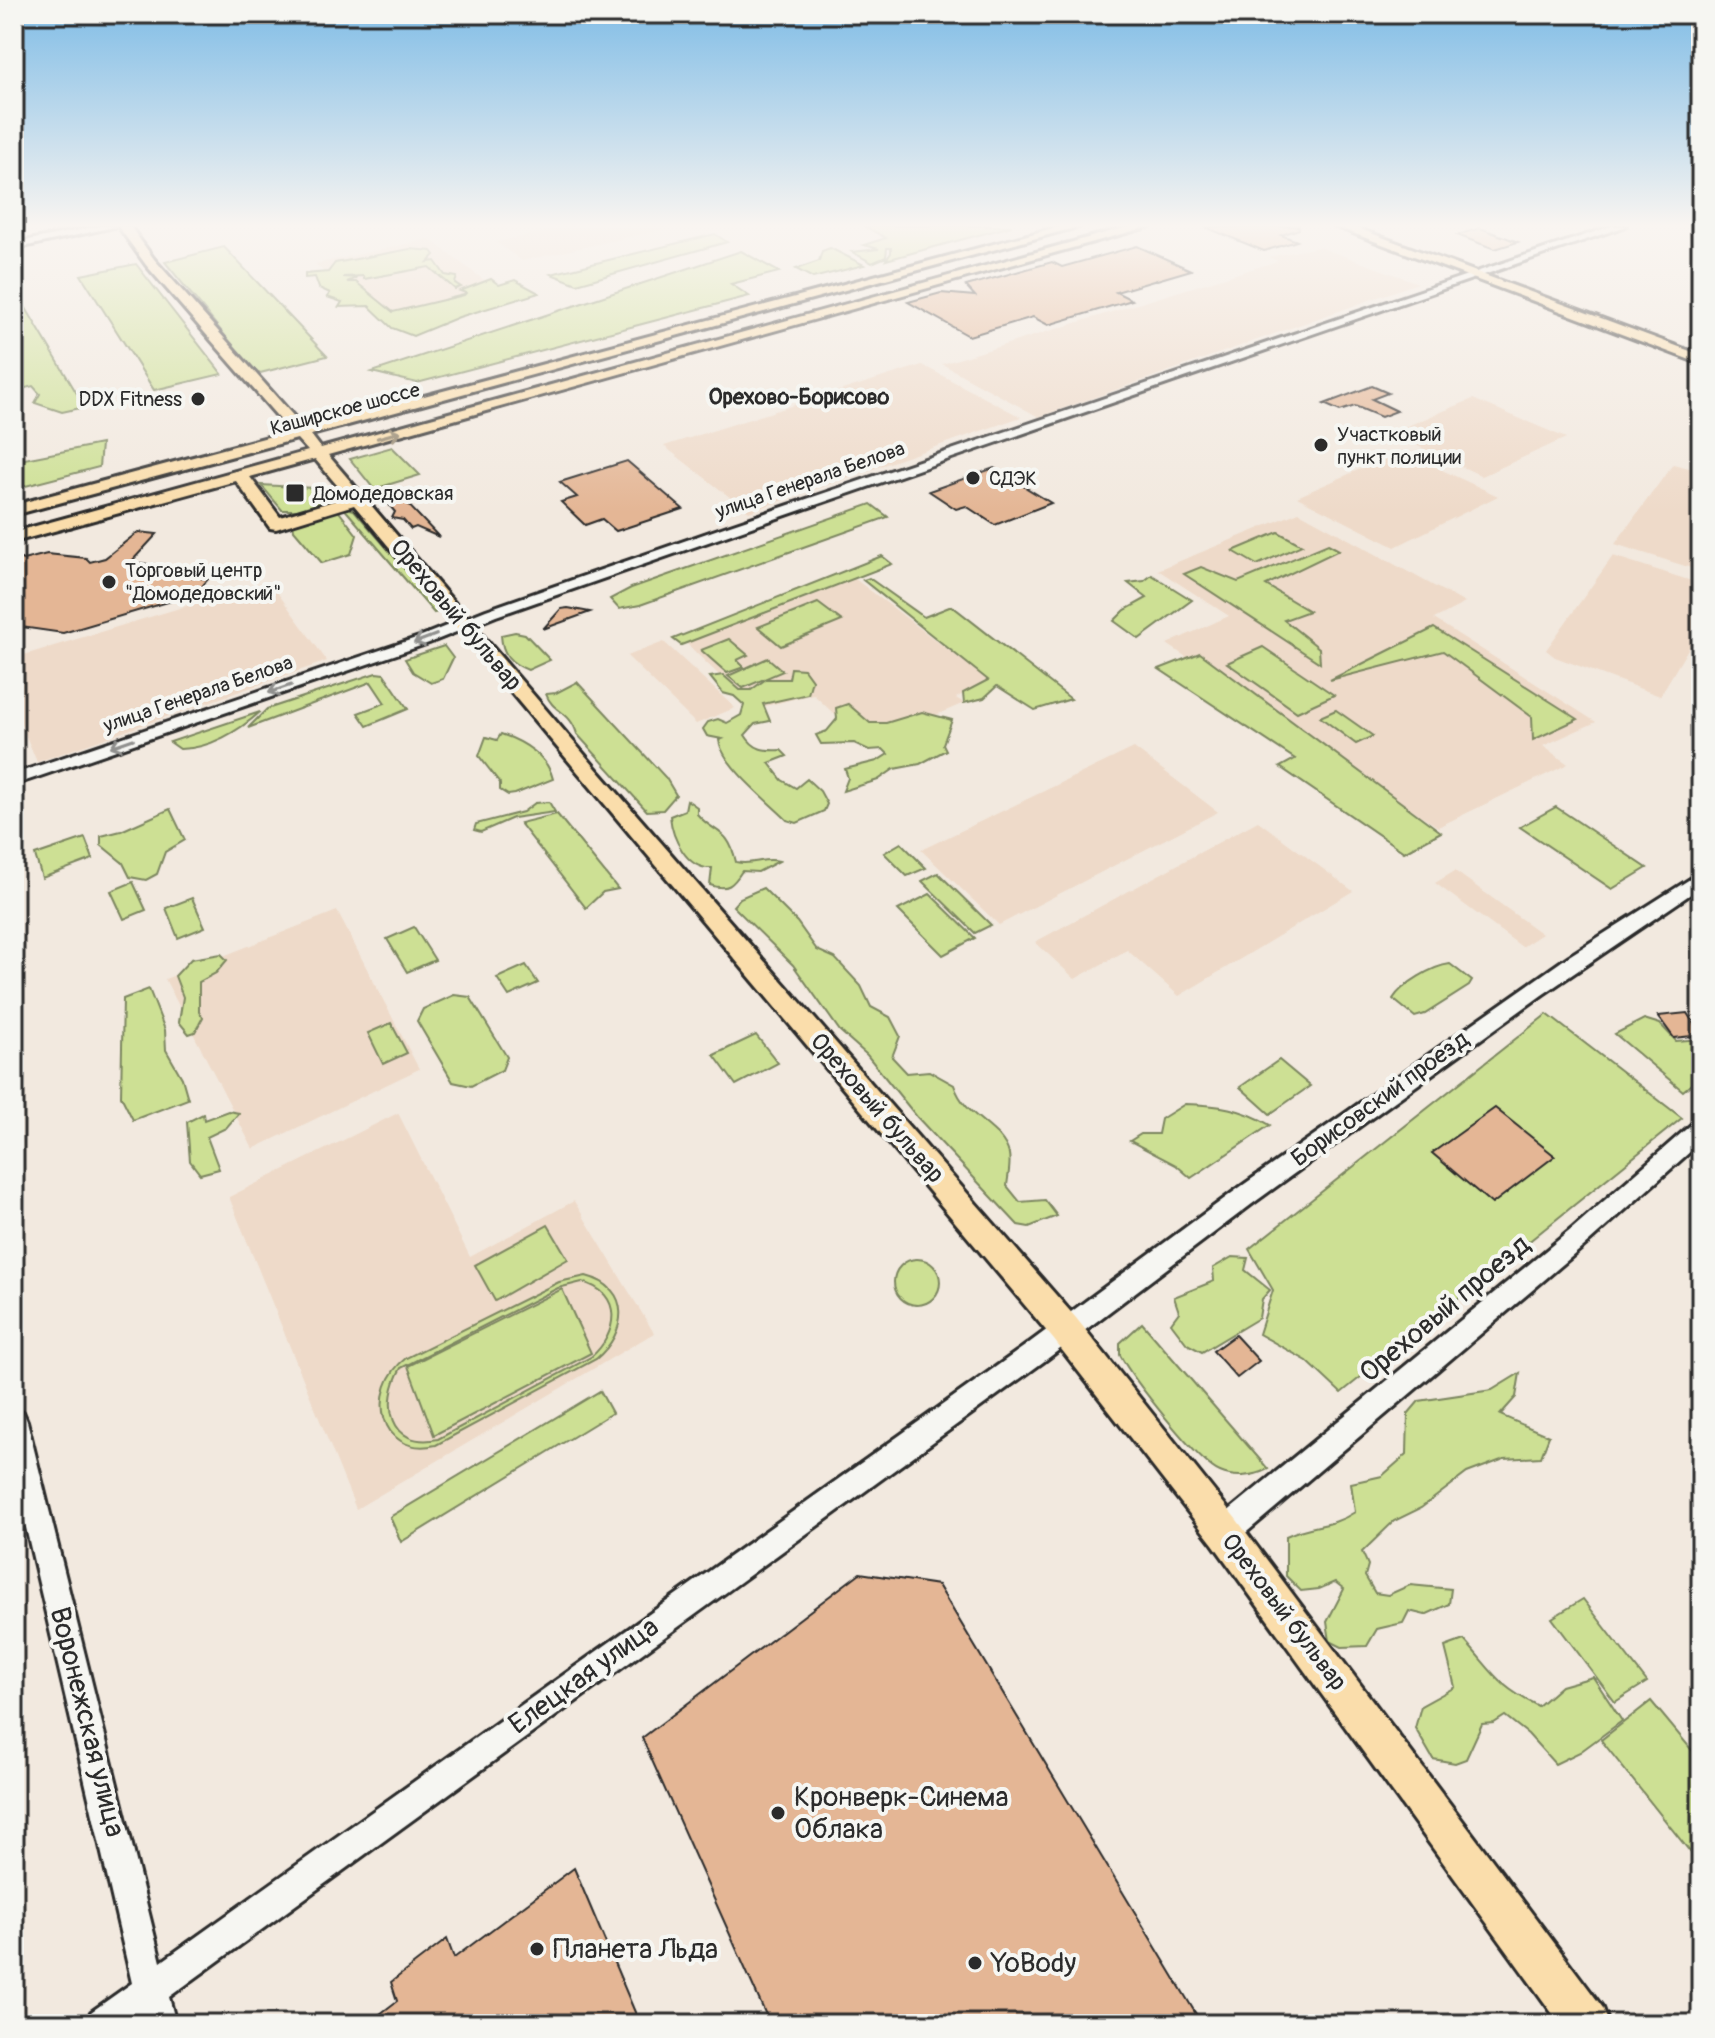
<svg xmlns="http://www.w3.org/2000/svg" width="1715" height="2038" font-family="Pangolin,sans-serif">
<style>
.built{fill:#eedac9}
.green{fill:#cde094;stroke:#7c8660;stroke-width:2;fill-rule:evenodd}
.building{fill:#e4b695;stroke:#2b2b2b;stroke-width:2}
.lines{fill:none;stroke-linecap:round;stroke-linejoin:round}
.minor-casing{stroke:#2b2b2b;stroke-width:6}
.major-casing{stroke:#2b2b2b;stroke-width:6}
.minor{fill:#f6f6f2;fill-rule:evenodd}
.major{fill:#faddab;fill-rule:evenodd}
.oneway{stroke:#92846b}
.oneway2{stroke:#90908e}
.poi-dot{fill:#2b2b2b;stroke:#f6f6f2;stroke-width:3}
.labels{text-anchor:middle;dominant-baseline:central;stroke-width:8;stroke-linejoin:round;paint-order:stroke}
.far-poi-label{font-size:20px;fill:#2b2b2b;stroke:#f6f6f2;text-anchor:start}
.far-street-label{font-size:20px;fill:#2b2b2b;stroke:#f6f6f2}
.far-neighbourhood-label{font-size:22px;font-weight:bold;fill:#2b2b2b;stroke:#f6f6f2}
.street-label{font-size:24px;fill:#2b2b2b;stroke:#f6f6f2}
.near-street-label{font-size:28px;fill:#2b2b2b;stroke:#f6f6f2}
.near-poi-label{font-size:28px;fill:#2b2b2b;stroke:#f6f6f2;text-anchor:start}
</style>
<rect width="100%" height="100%" fill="#f2e9df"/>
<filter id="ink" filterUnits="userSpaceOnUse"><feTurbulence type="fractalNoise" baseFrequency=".0125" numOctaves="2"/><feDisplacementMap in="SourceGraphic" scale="16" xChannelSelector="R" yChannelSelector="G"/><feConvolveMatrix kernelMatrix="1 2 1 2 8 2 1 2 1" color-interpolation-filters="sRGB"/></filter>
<g filter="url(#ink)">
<g class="built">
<path d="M569,226H667L670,228L522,261L496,242Z"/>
<path d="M429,239L500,292L398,324L351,282L338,284L315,264Z"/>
<path d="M1319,247L1418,283L1039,417L942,364L1278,261L1268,257Z"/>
<path d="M922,365L1021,417L749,512L664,446Z"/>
<path d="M1473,399L1566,438L1482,476L1390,433Z"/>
<path d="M1401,451L1498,496L1395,547L1297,497Z"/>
<path d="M1673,464L1701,471V571L1615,544Z"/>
<path d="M1299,512L1465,603L1434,619L1596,722L1543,746L1568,764L1438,827L1167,644L1229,616L1158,570Z"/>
<path d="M1613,556L1701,584V627L1660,696L1555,657L1546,650Z"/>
<path d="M855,579L988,680L956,698L964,703L867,745L813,694L754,709L686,643Z"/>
<path d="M269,581L327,661L37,762L14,708V658Z"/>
<path d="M664,642L735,708L696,724L627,656Z"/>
<path d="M1134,748L1218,812L999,925L921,850Z"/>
<path d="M1258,821L1353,891L1179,996L1127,950L1075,979L1035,942Z"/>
<path d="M1455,871L1542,934L1522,947L1435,883Z"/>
<path d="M337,911L419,1069L253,1149L165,979Z"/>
<path d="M398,1113L470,1257L574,1201L654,1333L356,1509L229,1197Z"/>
</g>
<g class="green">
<path d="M864,226H1012L886,260L891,253V248H887L886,257L872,263L852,252L879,249L864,245L886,238Z"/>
<path d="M715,234L727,242L577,284L551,274Z"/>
<path d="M224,247L327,356L256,374L165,262Z"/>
<path d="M830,248L864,265L813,278L796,269L819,261L822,251Z"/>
<path d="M410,249L432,251L435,255L428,262L435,261L445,275L457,277L455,283L461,287L455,289L429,267L364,279L363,276L343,277L357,278L347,282H356L393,312L464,295L466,293L460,291L491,279L499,285L515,280L539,293L459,317L413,336L392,328L369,306L339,307L342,302L327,297L330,293L319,288L315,277L305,278V274L328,272L335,263Z"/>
<path d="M741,251L779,272L731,284L749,296L417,383L372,372Z"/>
<path d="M136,264L222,374L154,390L81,275Z"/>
<path d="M14,288L85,407L62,412L35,403L40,394L33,386L14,391Z"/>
<path d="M101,444L99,467L14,489V461Z"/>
<path d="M392,447L420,475L374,489L350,459Z"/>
<path d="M261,485L314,488L327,502L299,510H282Z"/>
<path d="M871,504L888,517L640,605L619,609L610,599L631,588Z"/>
<path d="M343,507L354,510L441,611L434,613Z"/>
<path d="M337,509L357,535L351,554L322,563L294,530L293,524Z"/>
<path d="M1278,532L1302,545L1257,565L1233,551Z"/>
<path d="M1328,544L1339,550L1266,585L1309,611L1284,620L1319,648L1320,663L1184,574L1201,567L1238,582Z"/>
<path d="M882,556L892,564L681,645L673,639Z"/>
<path d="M1152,575L1192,600L1139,639L1114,621L1125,610L1147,598L1128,583L1144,581Z"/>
<path d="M869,578L924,617L952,606L1071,699L1035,710L997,686L984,698L964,703L963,693L988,680L863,580Z"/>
<path d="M818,603L842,621L781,646L758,627Z"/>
<path d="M1434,628L1578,719L1533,740L1532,717L1443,651L1330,680Z"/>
<path d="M515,632L525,634L550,660L528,670C510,663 502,654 501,635Z"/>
<path d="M729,639L748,655L737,660L744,667L727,673L701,650Z"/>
<path d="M444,646L453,658L443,679L431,683L413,672L405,659Z"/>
<path d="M1263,647L1334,695L1297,712L1227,663Z"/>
<path d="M1200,653L1441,832L1404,852L1280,767L1295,759L1159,669Z"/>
<path d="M768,658L783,671L743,688L728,676Z"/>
<path d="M791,668L804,669L812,680L808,694L763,704L770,721L755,724L745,735C754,750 764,751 781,750L787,756L769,763L782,780L796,788L807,779L820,791L827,804L824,811L797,823L787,820C768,801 722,765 719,740L722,739L707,736L703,729L708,722L718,719L727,723L741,715L744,705L734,696L723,693L710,677L723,675L740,690H751L766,679H789Z"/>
<path d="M376,673L384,674L408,709L367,726L358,713L385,703L371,682L248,728L267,709Z"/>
<path d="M577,682L666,778L676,795L663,810L647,811L577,734C570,710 553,713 546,694L556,693Z"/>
<path d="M848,704L870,723H886L922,712L952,720L943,744L946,750L920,764L894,769L878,780L843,791L848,778L845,769L877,761L888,754L883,749L869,750L854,743L821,744L816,735L827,731L837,719L836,708Z"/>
<path d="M1336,710L1373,736L1356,744L1320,717Z"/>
<path d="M260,712C239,731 209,749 180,749L170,742Z"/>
<path d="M501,734C525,742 548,757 553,779L515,794L508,795L500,790V783L479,756L486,737L497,740Z"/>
<path d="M687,800L697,807V814C715,835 728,827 736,862C752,866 763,857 779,861L758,872L742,871C733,885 728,891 710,885L712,868C687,870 672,838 670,816L685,810Z"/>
<path d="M549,802L555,812L513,818L481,832L474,830L476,824L523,812L535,803Z"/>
<path d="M1556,807L1647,868L1612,889L1520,827Z"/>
<path d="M170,809L185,840L165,852L157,874L146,880L130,877L123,863L101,845V836L121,831Z"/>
<path d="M557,814L618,889L603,892L586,908L520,823Z"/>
<path d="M85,838L93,859L42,878L35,855Z"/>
<path d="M901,843L926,868L907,876L884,853Z"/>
<path d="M938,873L991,925L975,933L922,881Z"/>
<path d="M133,882L146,910L124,919L111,891Z"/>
<path d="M763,888L797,922L817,950L835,958L861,986L871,1007L890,1017L900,1036L892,1057L907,1073L929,1071L954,1085C965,1119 1002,1126 1009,1154C1011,1164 1008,1176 1007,1186L1020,1202L1045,1200L1057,1216L1029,1227L1018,1225L917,1117L867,1055L840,1031L793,965L733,906L740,898Z"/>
<path d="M930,894L975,938L943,955L898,910Z"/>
<path d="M192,898L205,927L178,938L166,908Z"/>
<path d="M414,927L435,960L407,972L387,939Z"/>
<path d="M221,954L227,960L216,973L199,982V1012L203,1017L195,1032L189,1034L179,1022L183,997L175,976L191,959Z"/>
<path d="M1450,964L1472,981L1469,986L1425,1014L1415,1017L1393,999C1402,984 1433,966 1450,964Z"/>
<path d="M526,965L538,983L509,996L497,978Z"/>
<path d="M149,989L165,1030L166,1050L182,1078L188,1099L133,1120L121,1096L123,999Z"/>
<path d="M454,995L470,997L507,1057L502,1070L471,1086L453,1082L417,1021L423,1009Z"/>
<path d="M1547,1014L1682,1118L1341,1393L1307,1361L1259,1334L1273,1290L1249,1249Z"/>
<path d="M1644,1019L1660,1024L1676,1041L1701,1039V1076L1683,1091L1615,1034Z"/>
<path d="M391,1023L407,1053L383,1064L368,1033Z"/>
<path d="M756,1035L778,1063L736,1085L714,1055Z"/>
<path d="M1279,1060L1310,1086L1270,1114L1240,1087Z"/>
<path d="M1185,1104C1217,1105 1242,1108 1270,1125L1191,1178L1176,1165L1130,1141L1141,1134H1158L1161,1119Z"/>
<path d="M228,1111L239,1113L226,1128L207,1137L219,1169L200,1174L190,1161L187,1122L203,1114L204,1120Z"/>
<path d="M548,1225L568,1259L495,1301L475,1265Z"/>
<path d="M1232,1257L1248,1258L1245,1270L1270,1290L1262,1299L1259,1318L1202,1352L1187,1344L1171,1323L1179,1312L1174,1297L1214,1281L1213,1268Z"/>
<circle cx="917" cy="1282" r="23"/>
<path d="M586,1276C633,1288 627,1333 596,1359L436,1445C378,1458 366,1389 406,1358L559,1282ZM582,1282C624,1293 618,1334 591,1357L438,1439C389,1449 381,1403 401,1368L558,1288Z"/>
<path d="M562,1289L591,1353L434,1435L408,1366Z"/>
<path d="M1142,1323L1268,1469C1254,1476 1236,1479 1220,1472C1199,1464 1132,1378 1120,1355V1343Z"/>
<path d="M1520,1373L1516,1397L1500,1415L1549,1436L1541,1457L1504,1459L1467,1473L1421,1508L1394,1521L1362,1552L1368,1565L1365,1576L1375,1593L1388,1595L1410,1585L1451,1589L1449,1604L1425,1615L1409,1611L1403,1623L1377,1629L1367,1646L1342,1647L1330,1641L1327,1622L1344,1589L1335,1582L1319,1589L1301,1591L1286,1576V1536C1314,1523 1329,1529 1355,1512L1351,1483L1382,1476L1407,1454L1408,1414L1419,1401L1492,1390Z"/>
<path d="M600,1391L612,1413L401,1542L390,1517Z"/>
<path d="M1583,1599L1647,1682L1615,1702L1552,1618Z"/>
<path d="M1464,1640C1494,1673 1496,1685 1538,1706L1561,1686L1593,1677L1622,1721L1580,1752L1555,1764L1528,1734L1505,1716L1494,1723L1482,1724L1466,1759L1455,1763L1433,1759L1415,1728L1421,1706L1455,1687L1445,1647Z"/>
<path d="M1651,1701L1701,1761L1699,1863L1601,1740Z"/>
</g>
<g class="building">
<path d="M1299,226V229L1281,235L1297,241L1264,251L1205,227Z"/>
<path d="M1480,228L1518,242L1495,249L1457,235Z"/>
<path d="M1137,246L1191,270L1116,292L1132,300L1048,325L1033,317L969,336L908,302L941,293L975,296L966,286L1052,262L1062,267Z"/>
<path d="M1372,386L1388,393L1372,399L1397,411L1381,417L1355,406L1340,411L1324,404Z"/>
<path d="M627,461L683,509L616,531L602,519L585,525L561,502L577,497L560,482Z"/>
<path d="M994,468L1051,503L995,525L966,506L956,509L929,491Z"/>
<path d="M379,493L397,499L402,498L439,537L416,527L411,529L403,520L392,518L395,512Z"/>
<path d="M138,532L157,534L131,562L188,569L192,577L208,579L200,589L202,592L63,633L14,626V556L23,560L47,554L86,558L90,562L105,558Z"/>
<path d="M568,608L590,612L543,629L561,609Z"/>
<path d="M1687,1013L1701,1035L1674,1038L1658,1016Z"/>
<path d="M1495,1108L1555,1156L1492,1204L1432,1153Z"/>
<path d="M1235,1335L1259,1361L1237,1378L1213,1351Z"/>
<path d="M860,1573L938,1585L1202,2024H770L642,1738Z"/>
<path d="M574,1868L640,2024H367L397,2001L391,1982L447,1939L454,1958Z"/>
</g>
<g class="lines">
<g class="minor-casing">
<g id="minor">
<path d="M99,226H118L14,249V243Z"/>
<path d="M1612,226H1626L737,532L496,616L429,643L14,785V774L419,637L486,610L727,526Z"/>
<path d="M1701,872V887L1542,995L1252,1204L1043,1362L169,1997L176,2024H142L141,2017L131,2024H86L91,2012L132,1983L14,1476V1408L23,1412L27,1421L161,1962L1025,1346L1236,1190L1569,956Z"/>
<path d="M1701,1120V1142L1589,1242L1235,1542L1225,1546L1215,1542L1211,1532L1215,1522L1573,1228L1693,1123Z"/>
</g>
</g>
<g class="major-casing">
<g id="major">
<path d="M118,226H130L154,259L304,428L1061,226H1081L311,435L321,448L1131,226H1151L328,455L595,767L1076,1318L1237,1520L1603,2008L1609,2024H1560L1213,1544L1054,1340L354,505L276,529L270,528L236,481L14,542V532L308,451L297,439L14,515V505L290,431L146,265ZM315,459L347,497L280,517L250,477Z"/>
<path d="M1334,226H1352L1701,355V364Z"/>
</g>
</g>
<use href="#minor" class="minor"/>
<use href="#major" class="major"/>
</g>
<defs><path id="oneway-shaft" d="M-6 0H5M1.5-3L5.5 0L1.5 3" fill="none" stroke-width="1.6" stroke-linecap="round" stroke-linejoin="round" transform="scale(2)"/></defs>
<use class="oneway" href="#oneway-shaft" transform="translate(389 435) rotate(-15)"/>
<g class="oneway2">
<use href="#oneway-shaft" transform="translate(425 639) rotate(159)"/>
<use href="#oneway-shaft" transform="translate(280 689) rotate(161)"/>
<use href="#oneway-shaft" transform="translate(122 743) rotate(161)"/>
</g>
</g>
<linearGradient id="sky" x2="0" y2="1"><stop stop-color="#7fbce6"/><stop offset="0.44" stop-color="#f9f5f1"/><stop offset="1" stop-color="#f9f5f1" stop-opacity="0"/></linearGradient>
<rect width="1715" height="512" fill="url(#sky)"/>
<g class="poi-dot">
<circle cx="198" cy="399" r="8"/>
<circle cx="1321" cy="445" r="8"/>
<circle cx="973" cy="478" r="8"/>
<rect x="285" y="483" width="20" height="20" rx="4"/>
<circle cx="109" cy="582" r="8"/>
<circle cx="778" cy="1813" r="8"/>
<circle cx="537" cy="1949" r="8"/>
<circle cx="975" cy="1963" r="8"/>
</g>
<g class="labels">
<g class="far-poi-label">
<text x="182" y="399" text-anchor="end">DDX Fitness</text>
<text x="1337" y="434">Участковый<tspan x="1337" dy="23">пункт полиции</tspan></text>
<text x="989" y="478">СДЭК</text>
<text x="313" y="493">Домодедовская</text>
<text x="125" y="570">Торговый центр<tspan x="125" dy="23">"Домодедовский"</tspan></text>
</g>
<g class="far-street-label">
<text transform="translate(345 409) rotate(-15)">Каширское шоссе</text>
<text transform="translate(810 480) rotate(-19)">улица Генерала Белова</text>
<text transform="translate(198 694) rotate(-19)">улица Генерала Белова</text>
</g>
<g class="far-neighbourhood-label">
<text x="799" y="397">Орехово-Борисово</text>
</g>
<g class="street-label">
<text transform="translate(456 615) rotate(50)">Ореховый бульвар</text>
<text transform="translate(1380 1099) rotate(-36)">Борисовский проезд</text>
<text transform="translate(877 1108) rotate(49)">Ореховый бульвар</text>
<text transform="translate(1284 1612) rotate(53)">Ореховый бульвар</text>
</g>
<g class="near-street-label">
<text transform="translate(1445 1309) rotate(-40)">Ореховый проезд</text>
<text transform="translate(584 1676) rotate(-36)">Елецкая улица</text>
<text transform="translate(87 1722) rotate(76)">Воронежская улица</text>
</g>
<g class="near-poi-label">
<text x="794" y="1797">Кронверк-Синема<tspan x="794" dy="32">Облака</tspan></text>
<text x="553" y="1949">Планета Льда</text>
<text x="991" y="1963">YoBody</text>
</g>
</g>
<rect width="1715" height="2038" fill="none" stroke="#f6f6f2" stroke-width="48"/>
<rect x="24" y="24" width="1667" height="1990" fill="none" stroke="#2b2b2b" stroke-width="3" filter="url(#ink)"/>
</svg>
